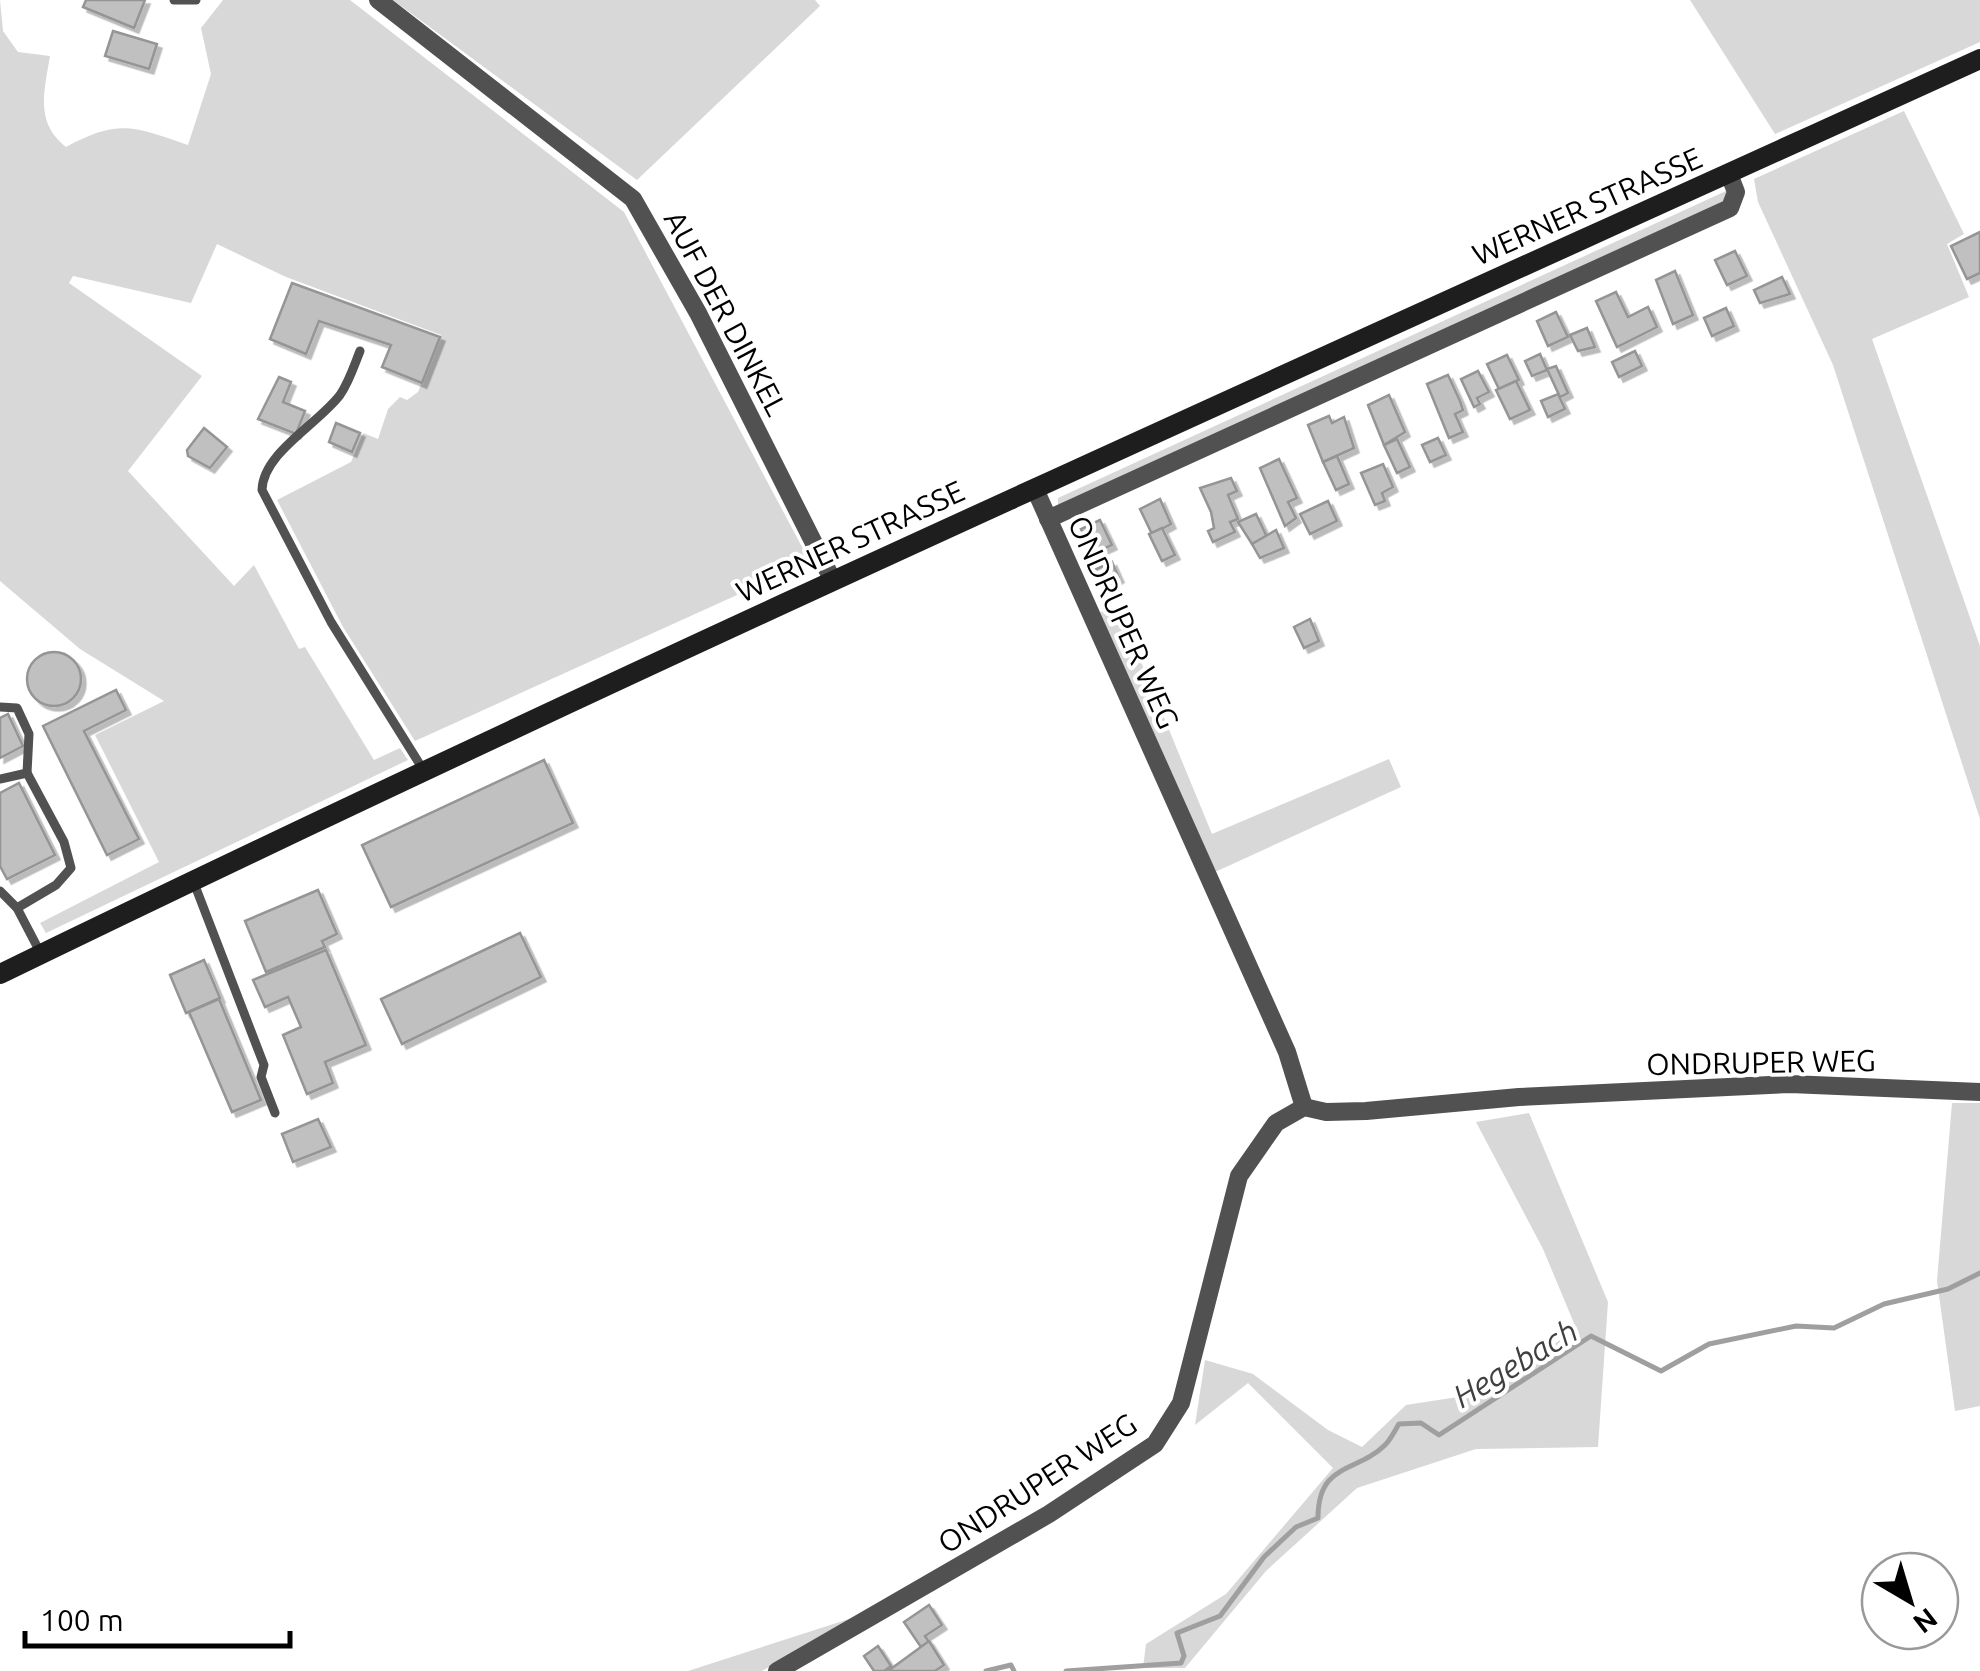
<svg xmlns="http://www.w3.org/2000/svg" width="1980" height="1671" font-family="Ubuntu,sans-serif">
<style>
.green{fill:#d8d8d8}
.lines{fill:none;stroke-linecap:round;stroke-linejoin:round}
.stream{stroke:#9f9f9f;stroke-width:5}
.building{fill:#c0c0c0;stroke:#959595;stroke-width:2.5;filter:url(#shadow)}
.lane{stroke:#515151;stroke-width:9}
.street{stroke:#515151;stroke-width:18}
.secondary{stroke:#1e1e1e;stroke-width:20}
.labels{text-anchor:middle;dominant-baseline:central;stroke-width:8;stroke-linejoin:round;paint-order:stroke}
.street-label{font-size:30px;fill:#000;stroke:#fff}
.water-label{font-size:32px;font-style:italic;fill:#404040;stroke:#fff}
</style>
<defs>
<filter id="shadow"><feDropShadow dx="4.5" dy="4.5" stdDeviation="0" flood-color="#0004"/></filter>
</defs>
<rect width="100%" height="100%" fill="#fff"/>
<g class="green">
<path d="M0,0L3,31L18,52L50,56C44,92 35,123 66,147C119,118 135,127 188,145L211,74L201,28L223,0H350L624,212L810,562L415,741L343,627L277,500L351,462L363,433L378,439L388,409L400,397L407,400L418,392L441,335L286,277L217,244L191,303L73,276L69,283L202,376L128,471L234,586L254,565L299,649L305,647L374,760L400,748L408,760L46,933L40,923L159,862L95,735L164,701L80,649L0,581Z"/>
<path d="M393,0H815L820,6L637,180Z"/>
<path d="M1690,0H1980V42L1775,134Z"/>
<path d="M1904,111L1964,234L1947,244L1969,297L1872,339L1980,646V819L1833,365L1758,202L1754,179Z"/>
<path d="M1726,191L1727,200L1058,509V498Z"/>
<path d="M1118,606L1212,834L1389,759L1401,787L1215,872L1098,613Z"/>
<path d="M1952,1103H1980V1406L1955,1411L1937,1281Z"/>
<path d="M1529,1113L1608,1302L1598,1447L1476,1449L1357,1488L1266,1571L1185,1668H1143L1146,1644L1226,1594L1333,1468L1248,1383L1195,1425L1205,1360L1253,1374L1328,1430L1362,1447L1406,1405L1490,1392L1576,1328L1543,1249L1476,1122Z"/>
<path d="M852,1618L762,1671H688Z"/>
</g>
<g class="lines">
<g class="stream">
<path d="M986,1671L1011,1665L1014,1671"/>
<path d="M1066,1671L1181,1663L1184,1656L1177,1633L1220,1616L1264,1557L1296,1527L1318,1518C1318,1462 1357,1473 1385,1445C1391,1439 1395,1430 1399,1424L1421,1423L1439,1435L1591,1336L1661,1371L1709,1344L1796,1326L1834,1328L1884,1304L1948,1289L1980,1273"/>
</g>
</g>
<g class="building">
<path d="M86,0H145L134,28L83,7Z"/>
<path d="M113,31L157,44L149,69L105,56Z"/>
<path d="M1980,232V273L1967,279L1951,246Z"/>
<path d="M1735,251L1747,276L1727,285L1715,260Z"/>
<path d="M1675,271L1693,315L1673,324L1656,280Z"/>
<path d="M1782,277L1790,294L1760,303L1754,290Z"/>
<path d="M292,283L440,337L422,383L382,367L391,345L319,321L306,354L270,339Z"/>
<path d="M1616,292L1628,317L1648,307L1657,327L1617,347L1596,301Z"/>
<path d="M1726,308L1734,326L1712,336L1704,318Z"/>
<path d="M1556,312L1568,337L1548,346L1537,321Z"/>
<path d="M1587,328L1595,347L1578,351L1570,335Z"/>
<path d="M1635,351L1642,366L1619,377L1612,362Z"/>
<path d="M1540,354L1547,370L1532,376L1525,361Z"/>
<path d="M1507,355L1519,380L1499,389L1487,364Z"/>
<path d="M1556,366L1568,393L1560,397L1547,369Z"/>
<path d="M1478,371L1489,392L1477,398L1480,404L1474,407L1461,379Z"/>
<path d="M1448,375L1460,401L1463,410L1455,414L1463,432L1449,438L1427,384Z"/>
<path d="M279,377L291,382L283,402L305,411L296,434L258,419Z"/>
<path d="M1516,381L1530,410L1510,419L1496,390Z"/>
<path d="M1558,394L1565,409L1548,417L1541,401Z"/>
<path d="M1389,395L1405,432L1384,445L1368,405Z"/>
<path d="M1329,416L1332,423L1344,417L1354,448L1323,462L1308,425Z"/>
<path d="M336,423L360,433L352,452L329,442Z"/>
<path d="M204,428L227,447L210,468L188,456L187,450Z"/>
<path d="M1438,438L1446,455L1430,462L1422,445Z"/>
<path d="M1397,439L1410,467L1397,473L1384,445Z"/>
<path d="M1337,456L1349,484L1336,490L1323,462Z"/>
<path d="M1279,459L1297,498L1288,502L1296,518L1285,526L1260,468Z"/>
<path d="M1383,464L1393,487L1382,493L1385,501L1375,505L1361,473Z"/>
<path d="M1231,478L1237,491L1228,495L1238,519L1230,522L1235,532L1213,542L1208,531L1214,528L1211,512L1200,488Z"/>
<path d="M1160,499L1171,524L1152,534L1140,509Z"/>
<path d="M1328,501L1337,521L1310,534L1300,514Z"/>
<path d="M1256,514L1267,537L1252,544L1238,522Z"/>
<path d="M1100,520L1112,545L1092,554L1081,529Z"/>
<path d="M1162,528L1175,555L1162,561L1149,534Z"/>
<path d="M1276,530L1284,548L1260,558L1252,544Z"/>
<path d="M1112,562L1119,578L1104,586L1096,569Z"/>
<path d="M1310,619L1319,641L1304,648L1294,627Z"/>
<circle cx="54" cy="679" r="27"/>
<path d="M116,690L126,710L84,731L139,839L107,855L43,726Z"/>
<path d="M8,714L23,746L0,758V718Z"/>
<path d="M544,760L573,823L391,907L362,845Z"/>
<path d="M19,783L55,855L7,879L0,866V793Z"/>
<path d="M318,890L337,934L322,941L325,947L266,972L245,921Z"/>
<path d="M520,933L541,977L402,1044L381,999Z"/>
<path d="M326,950L366,1045L325,1062L333,1083L307,1094L283,1035L301,1027L288,997L265,1007L253,980Z"/>
<path d="M204,960L220,998L186,1013L170,975Z"/>
<path d="M219,999L261,1100L232,1112L189,1012Z"/>
<path d="M318,1119L331,1147L293,1162L282,1134Z"/>
<path d="M929,1605L942,1625L925,1636L929,1642L921,1647L904,1622Z"/>
<path d="M929,1641L944,1665L935,1671H888Z"/>
<path d="M878,1646L891,1666L884,1671H874L864,1656Z"/>
</g>
<g class="lines">
<g class="lane">
<path d="M174,0H196"/>
<path d="M360,351C354,366 349,382 340,395C317,425 263,453 262,490L331,622L424,771"/>
<path d="M0,707L17,708L29,734L27,773"/>
<path d="M0,779L27,773L64,842L71,868L56,885L17,908"/>
<path d="M194,883L264,1065L261,1077L275,1113"/>
<path d="M0,891L17,908L41,954"/>
</g>
<g class="street">
<path d="M378,0L633,199L698,313L833,581"/>
<path d="M1035,489L1287,1052L1304,1107"/>
<path d="M1048,519L1730,208L1736,192L1729,174"/>
<path d="M777,1671L1049,1514L1155,1444L1181,1403L1239,1176L1276,1123L1304,1107L1326,1112L1366,1111L1519,1097L1790,1084L1980,1092"/>
</g>
<path class="secondary" d="M0,974C654,656 1319,360 1980,59"/>
</g>
<g class="labels">
<g class="street-label">
<text transform="translate(1587 206) rotate(-24)">WERNER STRASSE</text>
<text transform="translate(726 313) rotate(62)">AUF DER DINKEL</text>
<text transform="translate(850 541) rotate(-25)">WERNER STRASSE</text>
<text transform="translate(1124 622) rotate(66)">ONDRUPER WEG</text>
<text transform="translate(1761 1062) rotate(-1)">ONDRUPER WEG</text>
<text transform="translate(1037 1483) rotate(-33)">ONDRUPER WEG</text>
</g>
<g class="water-label">
<text transform="translate(1515 1363) rotate(-31)">Hegebach</text>
</g>
</g>
<g transform="translate(1910 1601) rotate(142)"><circle r="48" fill="#ffffff" stroke="#999999" stroke-width="2.5"/>
<path d="M0-8L18 38L0 25L-18 38Z" fill="#000000"/>
<text y="-15" font-size="28" font-weight="bold" text-anchor="middle" fill="#000000">N</text>
</g>
<path d="M25 1631v15h265v-15" fill="none" stroke="#000000" stroke-width="5"/>
<text x="40" y="1631" font-size="30" fill="#000000" stroke="#ffffff" stroke-width="8" paint-order="stroke">100 m</text>
</svg>
